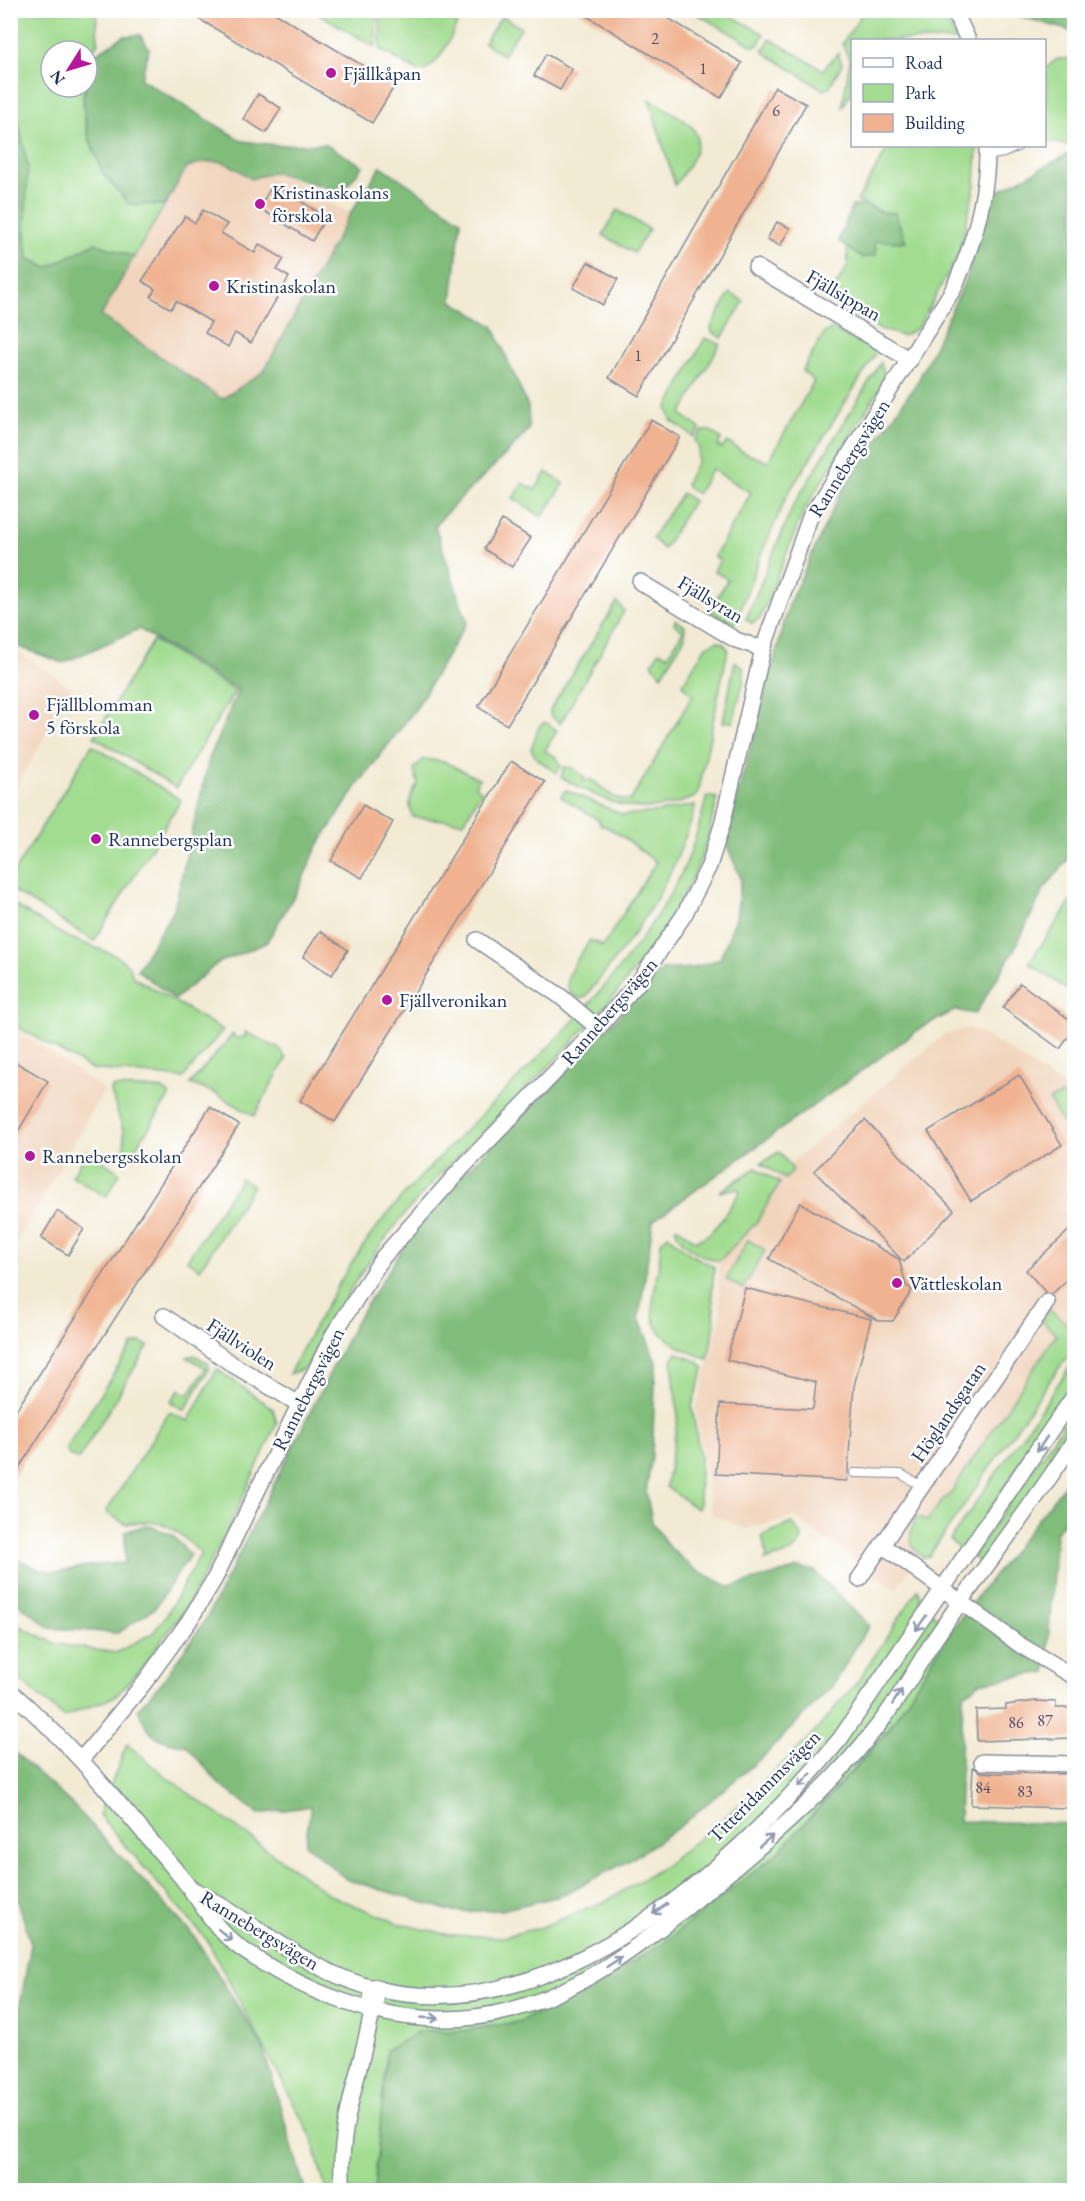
<svg xmlns="http://www.w3.org/2000/svg" width="1085" height="2201" font-family="'EB Garamond',serif">
<style>
.built{fill:#f1d5bd}
.green{fill:#a1dc90;stroke:#5e8677;stroke-width:1.5}
.forest{fill:#80bc7a;stroke:#4e766c;stroke-width:1.5}
.building{fill:#f0b290}
.lines{fill:none;stroke-linecap:round;stroke-linejoin:round}
.service-casing{stroke:#868c98;stroke-width:10}
.minor-casing{stroke:#868c98;stroke-width:18}
.tertiary-casing{stroke:#868c98;stroke-width:22}
.service{stroke:#fff;stroke-width:8}
.minor{stroke:#fff;stroke-width:15}
.tertiary{stroke:#fff;stroke-width:20}
.oneway{stroke:#8d97ae}
.poi-dot{fill:#b5179e;stroke:#fff;stroke-width:2}
.labels{text-anchor:middle;dominant-baseline:central;stroke-width:5;stroke-linejoin:round;paint-order:stroke}
.number-label{font-size:16px;fill:#50506a}
.poi-label{font-size:20px;fill:#1b2f5e;stroke:#fff;text-anchor:start}
.street-label{font-size:20px;fill:#1b2f5e;stroke:#fff}
</style>
<rect width="100%" height="100%" fill="#fff"/>
<filter id="ink" filterUnits="userSpaceOnUse"><feTurbulence type="fractalNoise" baseFrequency=".0167" numOctaves="2"/><feDisplacementMap in="SourceGraphic" scale="12" xChannelSelector="R" yChannelSelector="G"/><feConvolveMatrix kernelMatrix="1 2 1 2 8 2 1 2 1" color-interpolation-filters="sRGB"/></filter>
<filter id="wash" filterUnits="userSpaceOnUse"><feTurbulence type="fractalNoise" baseFrequency=".008" numOctaves="4" result="noise"/><feDisplacementMap in="SourceGraphic" scale="24" xChannelSelector="R" yChannelSelector="G"/><feGaussianBlur stdDeviation="1.35" result="paint"/><feColorMatrix in="noise" values="0 0 0 0 0 0 0 0 0 0 0 0 0 0 0 0 0 1.4 0 .05"/><feComposite in="paint" operator="in"/></filter>
<g filter="url(#wash)">
<rect width="100%" height="100%" fill="#f2ead3"/>
<g class="built">
<path d="M208,132L350,214L264,371L223,400L101,315Z"/>
<path d="M11,647L72,688L11,797Z"/>
<path d="M11,1025L104,1090L11,1252Z"/>
<path d="M968,1028L989,1037L1074,1094V1333L896,1589L794,1517L746,1529L712,1514L696,1409L721,1316L717,1251L786,1167L944,1035Z"/>
</g>
<g class="green">
<path d="M10,11H96L98,43L87,58V51H51V87H84C79,136 100,168 129,204L165,205L134,257L95,243L47,268L28,258L17,116L11,112Z"/>
<path d="M317,11H377L375,47L319,14Z"/>
<path d="M380,11H419L455,16L459,19C452,35 438,70 419,72L380,49Z"/>
<path d="M692,11H723L764,34L758,45L753,46Z"/>
<path d="M864,11H940L957,40H852V91L842,108L850,60L842,44Z"/>
<path d="M502,16L521,28L503,55L484,43Z"/>
<path d="M770,39L823,70L838,53L842,64L829,88L824,90L765,53L763,50Z"/>
<path d="M1057,59H1074V143L1070,146L1047,141L1045,69Z"/>
<path d="M649,99C698,127 715,131 675,185Z"/>
<path d="M889,146H977L975,185L959,253L918,328L903,336L880,329L827,300L848,266L847,247L863,258L874,241H905L895,213L881,212L857,201Z"/>
<path d="M617,210L649,229L634,253L603,235Z"/>
<path d="M730,293L744,301L722,338L712,332L711,327Z"/>
<path d="M832,329L873,350L875,355L787,495L757,564L736,622L733,624L709,611L728,579L714,571L720,560L714,557L751,493L712,469L697,494L687,487L686,483L697,462L699,448L695,441L702,431H710L721,438L718,447L722,448L727,442L743,452L768,462L814,381L802,371L824,333Z"/>
<path d="M705,338L720,344L681,414L700,429L694,437L672,421L667,409Z"/>
<path d="M881,362L884,375L882,385L804,510L761,617L752,623L746,619L793,506Z"/>
<path d="M546,472L564,484L542,517L513,498L523,483L535,490Z"/>
<path d="M682,493L693,501L664,549L652,538Z"/>
<path d="M617,602L624,611L560,724L550,715V710Z"/>
<path d="M675,620L685,626V637L662,675L652,664L659,651L668,656L683,631L674,624Z"/>
<path d="M153,640L235,691L176,788L94,737Z"/>
<path d="M717,641L723,643L728,649L698,794L695,797C641,820 608,804 561,777L564,767L572,768L584,776L583,782L590,779C604,787 613,803 631,800L693,695L682,685L706,646Z"/>
<path d="M735,661L743,667L744,679L733,722H723Z"/>
<path d="M545,722L557,730L545,751L556,757L561,766L557,773L536,758L531,749L539,727Z"/>
<path d="M92,745L181,800L94,941L10,889L11,877Z"/>
<path d="M424,759L445,762L479,779L475,786L482,791L464,822L413,817C407,803 410,795 418,784L414,769Z"/>
<path d="M566,790L623,815L659,812L695,805C694,817 688,829 684,840C663,899 625,948 586,996L581,999C550,988 580,957 590,940L603,946L656,862C638,849 621,833 600,824L599,820L563,798L561,796Z"/>
<path d="M707,796L717,798C712,823 706,849 695,872C636,1000 518,1090 424,1192C375,1245 339,1305 306,1368L289,1374C321,1315 351,1255 395,1205C489,1097 608,1009 677,882C692,856 699,825 707,796Z"/>
<path d="M1074,897V994L1029,963Z"/>
<path d="M11,903L65,936L117,956L129,966L133,977L223,1030L183,1078L91,1069L11,1023Z"/>
<path d="M245,1032L280,1049L286,1059L254,1116L213,1092L190,1084L233,1034L235,1038L245,1037Z"/>
<path d="M112,1087L162,1089L170,1095L128,1160L125,1156L124,1133L111,1092Z"/>
<path d="M1067,1093L1074,1097V1121L1064,1126L1049,1100Z"/>
<path d="M87,1151L120,1173L106,1197L72,1176Z"/>
<path d="M779,1152L793,1170L785,1179L761,1163Z"/>
<path d="M756,1168L780,1183L756,1223L719,1261C702,1258 680,1245 675,1228L677,1227L696,1241L708,1235L719,1223L740,1192L737,1188L719,1192Z"/>
<path d="M241,1178L253,1186L200,1269L187,1260Z"/>
<path d="M668,1235L690,1254L714,1267L712,1293L715,1323L708,1359C627,1331 658,1306 661,1242Z"/>
<path d="M748,1240L765,1250L743,1289L726,1279Z"/>
<path d="M1048,1309L1074,1329V1349L1052,1377L929,1556L923,1557C907,1546 908,1532 917,1516L927,1521L944,1498H947L1056,1335L1043,1322Z"/>
<path d="M140,1342L148,1346L78,1460L68,1454L66,1448L132,1345Z"/>
<path d="M677,1353L699,1362L704,1369L692,1406L700,1457L699,1507L697,1509L666,1487L678,1417L672,1360Z"/>
<path d="M194,1355L208,1363L209,1369L185,1410L171,1402L179,1389L188,1395L206,1368L187,1357Z"/>
<path d="M1074,1361V1383L961,1551L950,1540Z"/>
<path d="M217,1369L273,1409L277,1423L226,1534L185,1609L139,1671L116,1696L64,1717L11,1673V1622L56,1644L116,1653L153,1633L166,1616L201,1553C172,1527 166,1517 125,1524L106,1512L169,1412L188,1421Z"/>
<path d="M1074,1409V1430L984,1565L972,1557Z"/>
<path d="M792,1523L802,1535C802,1553 779,1556 765,1561L767,1556L762,1536Z"/>
<path d="M918,1589L922,1605L967,1640L779,1852L663,1943L589,1989L518,2022L460,2031H420L376,2190H326L311,2136L207,1940L99,1815L127,1744L169,1779L330,1895L400,1924L450,1935L502,1937L542,1927L608,1900L663,1867L741,1804L815,1732L859,1680Z"/>
</g>
<g class="forest">
<path d="M1002,11H1074V32Z"/>
<path d="M140,35L149,49L141,79L242,141L275,145L325,144L363,166L342,192L274,172L251,179C226,160 218,157 187,167L165,205L129,204L102,172L88,134L83,98L94,55L124,36Z"/>
<path d="M10,112L17,116L28,167L25,234L28,258L47,268L95,243L134,257L101,316L222,399L264,371L350,214L381,166L461,220L452,301L493,326L528,407L529,429C500,464 464,491 435,526L467,622L416,708L357,786L317,847L299,888L266,943L218,963L175,999L137,970L174,909L209,759L238,690L139,629L63,663L11,644Z"/>
<path d="M1074,151V852L1044,889L1013,952L975,1014L956,1010L924,1026L653,1221L639,1318L656,1362L652,1456L646,1491L652,1522L668,1546L694,1569L730,1587L799,1568L813,1570L869,1625L833,1685L766,1754L679,1827L630,1860L560,1896L501,1910L454,1912L346,1879L305,1844L311,1806L259,1814L220,1785L186,1745C158,1743 148,1735 138,1709L162,1682L206,1619L355,1323L429,1207L552,1087L662,970L693,968L720,959L736,918L741,879L725,841L790,601L841,492L918,381L965,281L993,194Z"/>
<path d="M867,205L881,212L895,213L906,242L875,241L876,255L863,258L838,241L852,206Z"/>
<path d="M1074,1473V1504L1056,1533L1046,1672L978,1683L963,1696L959,1821L1074,1824L1070,1874L1074,1877V2190H374L387,2050L420,2031H460L518,2022L589,1989L663,1943L779,1852L885,1735L951,1630Z"/>
<path d="M146,1525L171,1534L190,1555L155,1608L118,1633L50,1628L11,1598V1556L40,1570L59,1572L93,1565L125,1563V1532Z"/>
<path d="M11,1749L75,1807L194,1936L262,2045L305,2190H11V2055L31,1944L11,1877Z"/>
</g>
<g id="blocks">
<g class="building">
<path d="M184,10H270L395,85L372,123Z"/>
<path d="M577,10H655L742,63L721,98Z"/>
<path d="M546,54L572,69L560,90L534,76Z"/>
<path d="M775,87L806,104L639,396L609,378Z"/>
<path d="M258,94L281,108L266,133L243,119Z"/>
<path d="M273,184L326,217L312,241L259,208Z"/>
<path d="M203,210L227,224L221,233L255,253L259,244L284,259L277,270L289,277L251,343L235,333L228,347L205,333L211,322L176,301L171,309L151,297L155,289L142,281L185,216L195,223Z"/>
<path d="M777,222L790,228L780,246L767,239Z"/>
<path d="M588,262L618,279L603,305L573,288Z"/>
<path d="M651,420L680,437L507,725L478,707Z"/>
<path d="M502,520L531,538L512,567L484,549Z"/>
<path d="M511,761L545,782L335,1122L300,1101Z"/>
<path d="M363,805L393,822L362,878L331,861Z"/>
<path d="M320,931L348,950L332,975L303,957Z"/>
<path d="M1020,983L1074,1023V1029L1060,1049L1003,1008Z"/>
<path d="M10,1059L48,1081L10,1145Z"/>
<path d="M1019,1075L1062,1145L971,1201L928,1131Z"/>
<path d="M210,1107L239,1125L10,1482V1420Z"/>
<path d="M865,1120L954,1210L904,1262L814,1171Z"/>
<path d="M800,1203L899,1259L906,1285L912,1290L893,1321H879L769,1259Z"/>
<path d="M57,1211L84,1229L68,1255L41,1238Z"/>
<path d="M1074,1226V1273L1052,1294L1046,1293L1026,1270Z"/>
<path d="M745,1288L871,1319L854,1386L847,1481L716,1474L720,1404L813,1409L816,1382L727,1360Z"/>
<path d="M1036,1701L1056,1702V1708H1074V1738L977,1741L976,1710L1006,1709V1705Z"/>
<path d="M973,1767L981,1772L995,1773L1069,1774L1067,1808L971,1805Z"/>
</g>
</g>
</g>
<g filter="url(#ink)">
<use href="#blocks" fill-opacity="0" stroke="#868c98" stroke-width="1.5"/>
<g class="lines">
<g class="service-casing">
<g id="service">
<path d="M987,156L1004,153L1019,146"/>
<path d="M854,1473L901,1474L923,1487"/>
</g>
</g>
<g class="minor-casing">
<g id="minor">
<path d="M954,10L968,40"/>
<path d="M756,267L910,360"/>
<path d="M640,582L736,640L763,649"/>
<path d="M477,940L560,996L598,1028"/>
<path d="M164,1316L232,1364L299,1404"/>
<path d="M882,1545L1020,1645L1074,1677"/>
<path d="M859,1579L1047,1302"/>
<path d="M10,1691C73,1745 124,1810 178,1873C203,1903 214,1932 249,1954C326,2005 419,2035 511,2010C580,1991 637,1948 692,1903C757,1850 824,1795 876,1728C899,1700 916,1667 936,1637C981,1571 1031,1508 1074,1441"/>
<path d="M81,1760L144,1683L189,1621L215,1578L333,1335L383,1257L462,1168L598,1028L638,983L684,915L709,866L722,825L763,649L810,517L954,288C974,243 988,196 987,146"/>
<path d="M982,1762L1074,1764"/>
<path d="M190,1888C254,1920 305,1972 377,1989C555,2031 736,1865 840,1739L1074,1396"/>
<path d="M343,2190C336,2130 361,2071 372,2012"/>
</g>
</g>
<g class="tertiary-casing">
<path id="tertiary" d="M372,2012L375,1989"/>
</g>
<use href="#service" class="service"/>
<use href="#minor" class="minor"/>
<use href="#tertiary" class="tertiary"/>
</g>
<defs><path id="oneway-shaft" d="M-6 0H5M1.5-3L5.5 0L1.5 3" fill="none" stroke-width="1.6" stroke-linecap="round" stroke-linejoin="round" transform="scale(1.5)"/></defs>
<g class="oneway">
<use href="#oneway-shaft" transform="translate(1042 1444) rotate(124)"/>
<use href="#oneway-shaft" transform="translate(921 1623) rotate(125)"/>
<use href="#oneway-shaft" transform="translate(897 1697) rotate(-57)"/>
<use href="#oneway-shaft" transform="translate(805 1780) rotate(134)"/>
<use href="#oneway-shaft" transform="translate(766 1841) rotate(-41)"/>
<use href="#oneway-shaft" transform="translate(660 1909) rotate(145)"/>
<use href="#oneway-shaft" transform="translate(225 1935) rotate(41)"/>
<use href="#oneway-shaft" transform="translate(614 1962) rotate(-33)"/>
<use href="#oneway-shaft" transform="translate(430 2018) rotate(2)"/>
</g>
</g>
<g class="poi-dot">
<circle cx="331" cy="73" r="6"/>
<circle cx="260" cy="204" r="6"/>
<circle cx="214" cy="286" r="6"/>
<circle cx="34" cy="715" r="6"/>
<circle cx="96" cy="839" r="6"/>
<circle cx="387" cy="1000" r="6"/>
<circle cx="30" cy="1156" r="6"/>
<circle cx="897" cy="1283" r="6"/>
</g>
<g class="labels">
<g class="number-label">
<text x="655" y="38">2</text>
<text x="703" y="68">1</text>
<text x="776" y="110">6</text>
<text x="638" y="355">1</text>
<text x="1045" y="1720">87</text>
<text x="1016" y="1722">86</text>
<text x="983" y="1787">84</text>
<text x="1025" y="1791">83</text>
</g>
<g class="poi-label">
<text x="343" y="73">Fjällkåpan</text>
<text x="272" y="192">Kristinaskolans<tspan x="272" dy="23">förskola</tspan></text>
<text x="226" y="286">Kristinaskolan</text>
<text x="46" y="704">Fjällblomman<tspan x="46" dy="23">5 förskola</tspan></text>
<text x="108" y="839">Rannebergsplan</text>
<text x="399" y="1000">Fjällveronikan</text>
<text x="42" y="1156">Rannebergsskolan</text>
<text x="909" y="1283">Vättleskolan</text>
</g>
<g class="street-label">
<text transform="translate(844 295) rotate(30)">Fjällsippan</text>
<text transform="translate(849 458) rotate(-58)">Rannebergsvägen</text>
<text transform="translate(711 599) rotate(31)">Fjällsyran</text>
<text transform="translate(609 1011) rotate(-49)">Rannebergsvägen</text>
<text transform="translate(242 1344) rotate(33)">Fjällviolen</text>
<text transform="translate(308 1389) rotate(-63)">Rannebergsvägen</text>
<text transform="translate(948 1412) rotate(-56)">Höglandsgatan</text>
<text transform="translate(764 1786) rotate(-45)">Titteridammsvägen</text>
<text transform="translate(260 1930) rotate(31)">Rannebergsvägen</text>
</g>
</g>
<rect width="1085" height="2201" fill="none" stroke="#fff" stroke-width="36"/>
<rect x="851" y="39" width="195" height="108" fill="#ffffff" stroke="#a4acbf" stroke-width="1.5"/>
<rect x="863" y="58" width="30" height="9" fill="#ffffff" stroke="#a4acbf" stroke-width="1.5"/>
<text x="905" y="69" font-size="18" fill="#1b2f5e">Road</text>
<rect x="863" y="84" width="30" height="18" fill="#a1dc90" stroke="#a4acbf" stroke-width="1.5"/>
<text x="905" y="99" font-size="18" fill="#1b2f5e">Park</text>
<rect x="863" y="114" width="30" height="18" fill="#f0b290" stroke="#a4acbf" stroke-width="1.5"/>
<text x="905" y="129" font-size="18" fill="#1b2f5e">Building</text>
<g transform="translate(69 69) rotate(233)"><circle r="28" fill="#ffffff" stroke="#a4acbf" stroke-width="1.5"/>
<path d="M0-4.5L10 22L0 15L-10 22Z" fill="#b5179e"/>
<text y="-9" font-size="16" font-weight="bold" text-anchor="middle" fill="#1b2f5e">N</text>
</g>
</svg>
